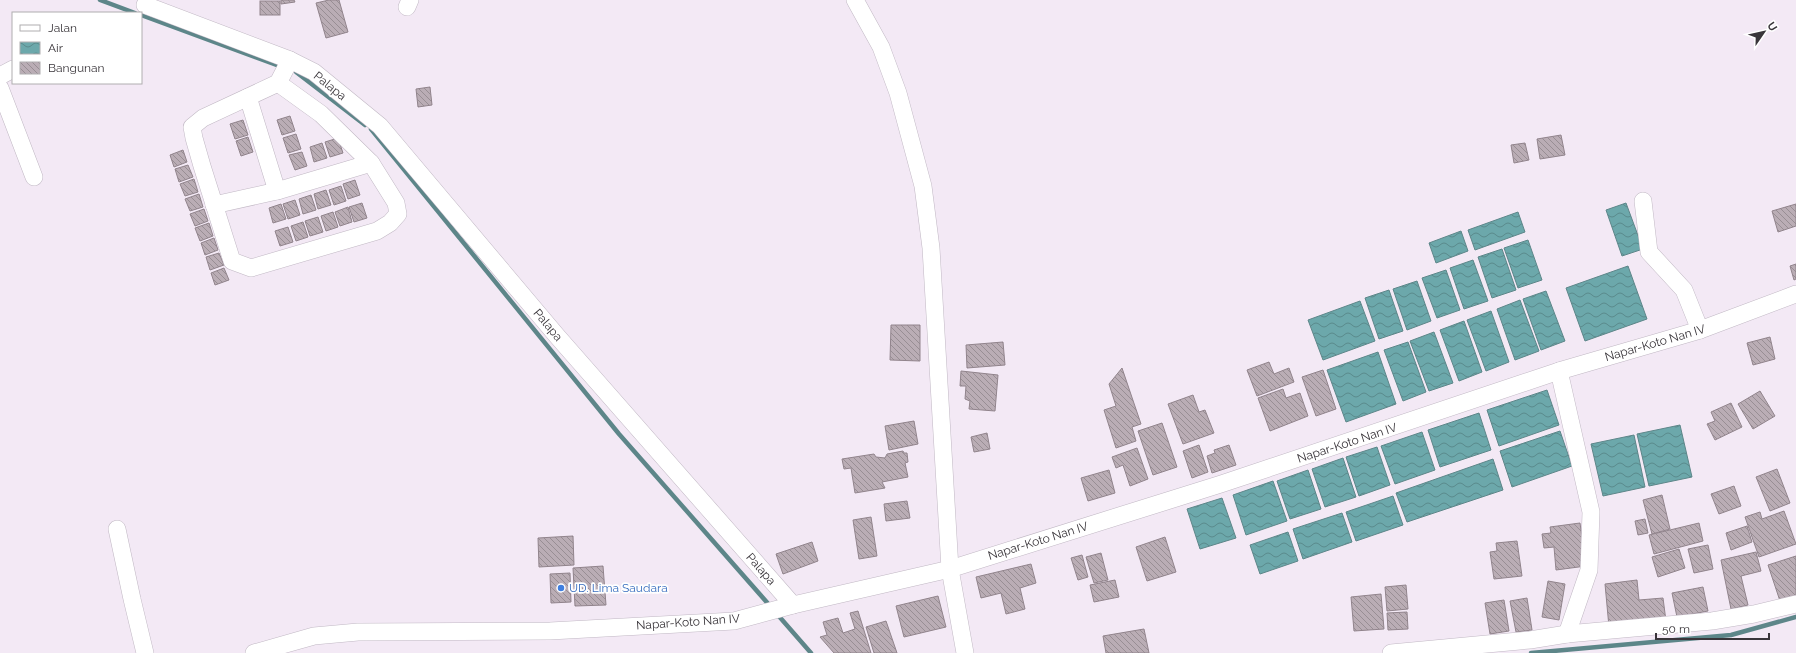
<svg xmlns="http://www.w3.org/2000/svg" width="1796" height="653" font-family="Raleway,sans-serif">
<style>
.water{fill:url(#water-waves);stroke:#5d8689}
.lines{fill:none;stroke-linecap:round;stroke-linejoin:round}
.stream{stroke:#5d8689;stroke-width:4.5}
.building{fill:url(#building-back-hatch);stroke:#91848c}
.minor-casing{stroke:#c1b8c4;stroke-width:18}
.minor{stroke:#fff;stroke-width:17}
.shop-dot{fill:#3f7fe0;stroke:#fff;stroke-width:1.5}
.labels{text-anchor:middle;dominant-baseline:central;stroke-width:3.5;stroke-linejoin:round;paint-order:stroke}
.street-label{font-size:12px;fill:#39353a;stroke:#fff}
.shop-label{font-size:12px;fill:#366cbe;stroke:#fff;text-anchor:start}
</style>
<defs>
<pattern id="water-waves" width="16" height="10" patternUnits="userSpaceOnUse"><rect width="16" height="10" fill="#6ca8ab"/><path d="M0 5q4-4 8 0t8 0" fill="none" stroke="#5a8a8c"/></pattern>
<pattern id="building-back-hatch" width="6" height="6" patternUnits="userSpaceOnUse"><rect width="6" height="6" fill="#baadb5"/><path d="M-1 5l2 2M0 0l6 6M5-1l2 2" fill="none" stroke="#988e94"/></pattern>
</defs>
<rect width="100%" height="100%" fill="#f3e9f5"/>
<g class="water">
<path d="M1626,203L1643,249L1622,256L1606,210Z"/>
<path d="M1518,212L1525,232L1475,250L1468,230Z"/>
<path d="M1461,231L1468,251L1436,263L1429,243Z"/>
<path d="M1528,240L1542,280L1518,288L1504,248Z"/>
<path d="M1502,249L1516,290L1492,298L1478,257Z"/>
<path d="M1473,260L1488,301L1464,309L1450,268Z"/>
<path d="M1628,266L1647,319L1585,341L1566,288Z"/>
<path d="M1446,270L1460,310L1437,318L1422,278Z"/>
<path d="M1417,281L1431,321L1407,330L1393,289Z"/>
<path d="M1389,290L1403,331L1379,339L1365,298Z"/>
<path d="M1546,291L1565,341L1541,350L1523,299Z"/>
<path d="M1520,300L1539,351L1515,360L1497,309Z"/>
<path d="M1360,301L1375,341L1323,360L1308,320Z"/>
<path d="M1491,311L1509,362L1486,371L1467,320Z"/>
<path d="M1464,321L1482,372L1459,381L1440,330Z"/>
<path d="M1434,332L1453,383L1429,391L1410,341Z"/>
<path d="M1408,342L1426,392L1403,401L1384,350Z"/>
<path d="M1378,352L1396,404L1346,422L1327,370Z"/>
<path d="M1547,390L1559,425L1499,446L1487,410Z"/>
<path d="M1479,413L1491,450L1440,467L1428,430Z"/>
<path d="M1680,425L1692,477L1649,486L1637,434Z"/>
<path d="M1560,431L1572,466L1512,487L1500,451Z"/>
<path d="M1422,432L1435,470L1395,484L1381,446Z"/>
<path d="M1634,435L1645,487L1603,496L1591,444Z"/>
<path d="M1377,447L1390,485L1359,496L1346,457Z"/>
<path d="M1343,458L1356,497L1325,507L1312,469Z"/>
<path d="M1493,459L1503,490L1407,522L1396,493Z"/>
<path d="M1308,470L1321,509L1290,519L1277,481Z"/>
<path d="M1273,481L1287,521L1246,535L1233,495Z"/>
<path d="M1393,496L1403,525L1356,541L1346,512Z"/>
<path d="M1222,498L1236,538L1200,549L1187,509Z"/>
<path d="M1342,513L1352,542L1303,559L1293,529Z"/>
<path d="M1288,532L1298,561L1260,574L1250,545Z"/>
</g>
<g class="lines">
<g class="stream">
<path d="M100,0L135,13"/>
<path d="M141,15L282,67"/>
<path d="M296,72L365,125"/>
<path d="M371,129L619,434L771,607"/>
<path d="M777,614L811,653"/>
<path d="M1531,653L1731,635L1796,617"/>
</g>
</g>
<g class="building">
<path d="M281,0H294L295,2L281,4Z"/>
<path d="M329,0H339L348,32L326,38L316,3Z"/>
<rect x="260" y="1" width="20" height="14"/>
<path d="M430,87L432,105L418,107L416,89Z"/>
<path d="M290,116L295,131L282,135L277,120Z"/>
<path d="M243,120L248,135L235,139L230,124Z"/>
<path d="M296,134L301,149L288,153L283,138Z"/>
<path d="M1561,135L1565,155L1540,159L1537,139Z"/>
<path d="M248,137L253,152L241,156L236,141Z"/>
<path d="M338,138L343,153L330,157L325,142Z"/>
<path d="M322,143L327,158L314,162L310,147Z"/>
<path d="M1525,143L1529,160L1514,163L1511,145Z"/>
<path d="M183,150L187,162L174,167L170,155Z"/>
<path d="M302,152L307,166L295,170L289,155Z"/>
<path d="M188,165L193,177L179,182L175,169Z"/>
<path d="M194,179L198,192L185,196L180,184Z"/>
<path d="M355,180L360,195L348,199L343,184Z"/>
<path d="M341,186L346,201L334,205L329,190Z"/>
<path d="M326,190L331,205L318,209L314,194Z"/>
<path d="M199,194L203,207L190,211L185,199Z"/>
<path d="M311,195L316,210L303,214L299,199Z"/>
<path d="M295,200L300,215L288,219L283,204Z"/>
<path d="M362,203L367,218L354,222L349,207Z"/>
<path d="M281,204L286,219L273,223L269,208Z"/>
<path d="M1796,204V226L1778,232L1772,211Z"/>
<path d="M348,207L352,222L340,226L335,212Z"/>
<path d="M204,209L208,221L195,226L190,214Z"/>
<path d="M333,212L338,227L326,231L321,216Z"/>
<path d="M318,217L323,232L310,236L305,221Z"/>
<path d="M303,222L308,237L296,241L291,226Z"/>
<path d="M209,223L213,236L200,241L195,228Z"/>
<path d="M288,227L293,242L280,246L275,231Z"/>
<path d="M214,238L218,250L205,255L201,243Z"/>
<path d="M219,253L224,265L210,270L206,257Z"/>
<path d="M1796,264V279L1794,280L1790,266Z"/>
<path d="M224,268L229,280L215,285L211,273Z"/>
<path d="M891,325H920V361L890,360Z"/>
<path d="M1770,337L1775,359L1753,365L1747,343Z"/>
<path d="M1003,342L1005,365L967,368L966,345Z"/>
<path d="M1269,362L1274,374L1289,368L1294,382L1257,396L1247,370Z"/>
<path d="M1122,368L1141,424L1132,427L1136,441L1116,448L1104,410L1116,406L1109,384Z"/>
<path d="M1323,370L1336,409L1316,416L1302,377Z"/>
<path d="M961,371L998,375L995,411L969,409L970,401L965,399L966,386H960Z"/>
<path d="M1283,389L1286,398L1300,393L1308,416L1270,431L1258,398Z"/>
<path d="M1760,391L1775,416L1753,429L1738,404Z"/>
<path d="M1193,395L1199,412L1205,410L1214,433L1183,444L1168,404Z"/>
<path d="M1731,403L1742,427L1715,440L1707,424L1715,421L1711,412Z"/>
<path d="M914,421L918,444L889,450L885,426Z"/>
<path d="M1162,423L1177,467L1153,475L1138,431Z"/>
<path d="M987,433L990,449L974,452L971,437Z"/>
<path d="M1199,445L1208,472L1192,478L1183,451Z"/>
<path d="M1229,445L1236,465L1212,473L1207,456L1215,453L1214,450Z"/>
<path d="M1137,448L1148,479L1130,486L1123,465L1116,468L1112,457Z"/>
<path d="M903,451L904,453H907L908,462L905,463L908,477L882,482L885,488L855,493L851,468L844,469L842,459L874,454L876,457L885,458L887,454Z"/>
<path d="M1777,469L1790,503L1770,511L1756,477Z"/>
<path d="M1109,470L1115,493L1088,501L1081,478Z"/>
<path d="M1734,486L1741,506L1719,514L1711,494Z"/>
<path d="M1662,495L1670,529L1652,534L1643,500Z"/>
<path d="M907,501L910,518L886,521L884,504Z"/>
<path d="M1784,511L1796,544L1759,557L1745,517L1760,512L1762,519Z"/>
<path d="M871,517L877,556L859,559L853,520Z"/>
<path d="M1645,519L1648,533L1638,535L1635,521Z"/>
<path d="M1580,523L1586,566L1556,570L1554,547L1544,548L1542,534L1551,533L1550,527Z"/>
<path d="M1699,523L1703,541L1654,554L1649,535Z"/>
<path d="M1747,526L1752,542L1731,550L1726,533Z"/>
<path d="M573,536L574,565L539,567L538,538Z"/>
<path d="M1165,537L1176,572L1147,581L1136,547Z"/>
<path d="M1517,541L1522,576L1494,579L1490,552L1497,551L1496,543Z"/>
<path d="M812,542L818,561L783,574L776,554Z"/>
<path d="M1708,545L1713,569L1694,573L1688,549Z"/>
<path d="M1679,549L1685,568L1658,577L1652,557Z"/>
<path d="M1756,552L1761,571L1741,576L1748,605L1731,609L1721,560Z"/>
<path d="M1101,553L1108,580L1094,583L1086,557Z"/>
<path d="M1082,555L1088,577L1078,580L1071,558Z"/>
<path d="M1796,556V599L1781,604L1768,565Z"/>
<path d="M1031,564L1036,583L1020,588L1025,609L1006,614L1001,593L981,598L976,577Z"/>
<path d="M603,566L606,605L575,606L573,568Z"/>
<path d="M570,573L571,602L551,603L550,574Z"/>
<path d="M1115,580L1119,597L1094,602L1090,585Z"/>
<path d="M1637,580L1639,600L1663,598L1666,621L1609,627L1605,584Z"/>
<path d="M1548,581L1565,584L1559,620L1542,617Z"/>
<path d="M1406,585L1408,609L1387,611L1385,587Z"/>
<path d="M1703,587L1708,611L1677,617L1672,593Z"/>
<path d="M1381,594L1384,629L1354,631L1351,597Z"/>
<path d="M938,596L946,627L904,637L896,606Z"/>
<path d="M1527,598L1532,630L1516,632L1510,601Z"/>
<path d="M1504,600L1509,631L1490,634L1485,603Z"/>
<path d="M858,611L871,653H834L820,637L827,635L823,622L838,618L843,633L855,629L850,613Z"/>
<path d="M1407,612L1408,629L1388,630L1387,613Z"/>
<path d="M886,621L897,653H874L866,627Z"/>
<path d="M1144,629L1149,653H1106L1103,636Z"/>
</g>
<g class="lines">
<g class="minor-casing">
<g id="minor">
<path d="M855,0L881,47L898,93L923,186L931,248L950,569L965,653"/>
<path d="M145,5L290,60L314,72L380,126L557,336L793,605"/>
<path d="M407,7L410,0"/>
<path d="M290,60L278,83L203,118L192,127L194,138L202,166L232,261L251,268L377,231L390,223L398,214L396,203L371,163"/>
<path d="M0,76L13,69"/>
<path d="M0,88L34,177"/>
<path d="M248,97L277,191"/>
<path d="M1643,201L1649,252L1684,290L1700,330"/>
<path d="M214,205L277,191L371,163L321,114L278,83"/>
<path d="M1559,371L1591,512L1589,570L1567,634"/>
<path d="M117,529L132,599L145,653"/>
<path d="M254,653L314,636L358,632L550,631L734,621L793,605L950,569L1221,484L1559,371L1700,330L1796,294"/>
<path d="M1391,653L1530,640L1567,634L1712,621L1754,614L1796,604"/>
</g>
</g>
<use href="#minor" class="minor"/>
</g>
<circle class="shop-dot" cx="561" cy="588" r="4"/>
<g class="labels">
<g class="street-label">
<text transform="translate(330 86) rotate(39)">Palapa</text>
<text transform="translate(548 325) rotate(50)">Palapa</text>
<text transform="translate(1655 343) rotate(-16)">Napar-Koto Nan IV</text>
<text transform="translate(1347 443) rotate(-18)">Napar-Koto Nan IV</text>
<text transform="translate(1038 541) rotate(-17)">Napar-Koto Nan IV</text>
<text transform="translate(761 569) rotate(49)">Palapa</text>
<text transform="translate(688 622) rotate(-4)">Napar-Koto Nan IV</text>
</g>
<g class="shop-label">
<text x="569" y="588">UD. Lima Saudara</text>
</g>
</g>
<rect x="12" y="12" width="130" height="72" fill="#ffffff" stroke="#b0aeb0"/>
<rect x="20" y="25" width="20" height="6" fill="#ffffff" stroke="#b0aeb0"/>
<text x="48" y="32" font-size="12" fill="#39353a">Jalan</text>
<rect x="20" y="42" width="20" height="12" fill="url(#water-waves)" stroke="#b0aeb0"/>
<text x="48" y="52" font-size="12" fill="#39353a">Air</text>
<rect x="20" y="62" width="20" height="12" fill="url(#building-back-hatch)" stroke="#b0aeb0"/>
<text x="48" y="72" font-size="12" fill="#39353a">Bangunan</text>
<g transform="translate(1764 32) rotate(56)" stroke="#ffffff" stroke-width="3" paint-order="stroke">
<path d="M0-3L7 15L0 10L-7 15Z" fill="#39353a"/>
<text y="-6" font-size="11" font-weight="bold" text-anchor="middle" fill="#39353a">U</text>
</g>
<path d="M1656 633v6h113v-6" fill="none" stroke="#39353a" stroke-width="2"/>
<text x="1662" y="633" font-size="12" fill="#39353a" stroke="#ffffff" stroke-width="3" paint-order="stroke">50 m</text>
</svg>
